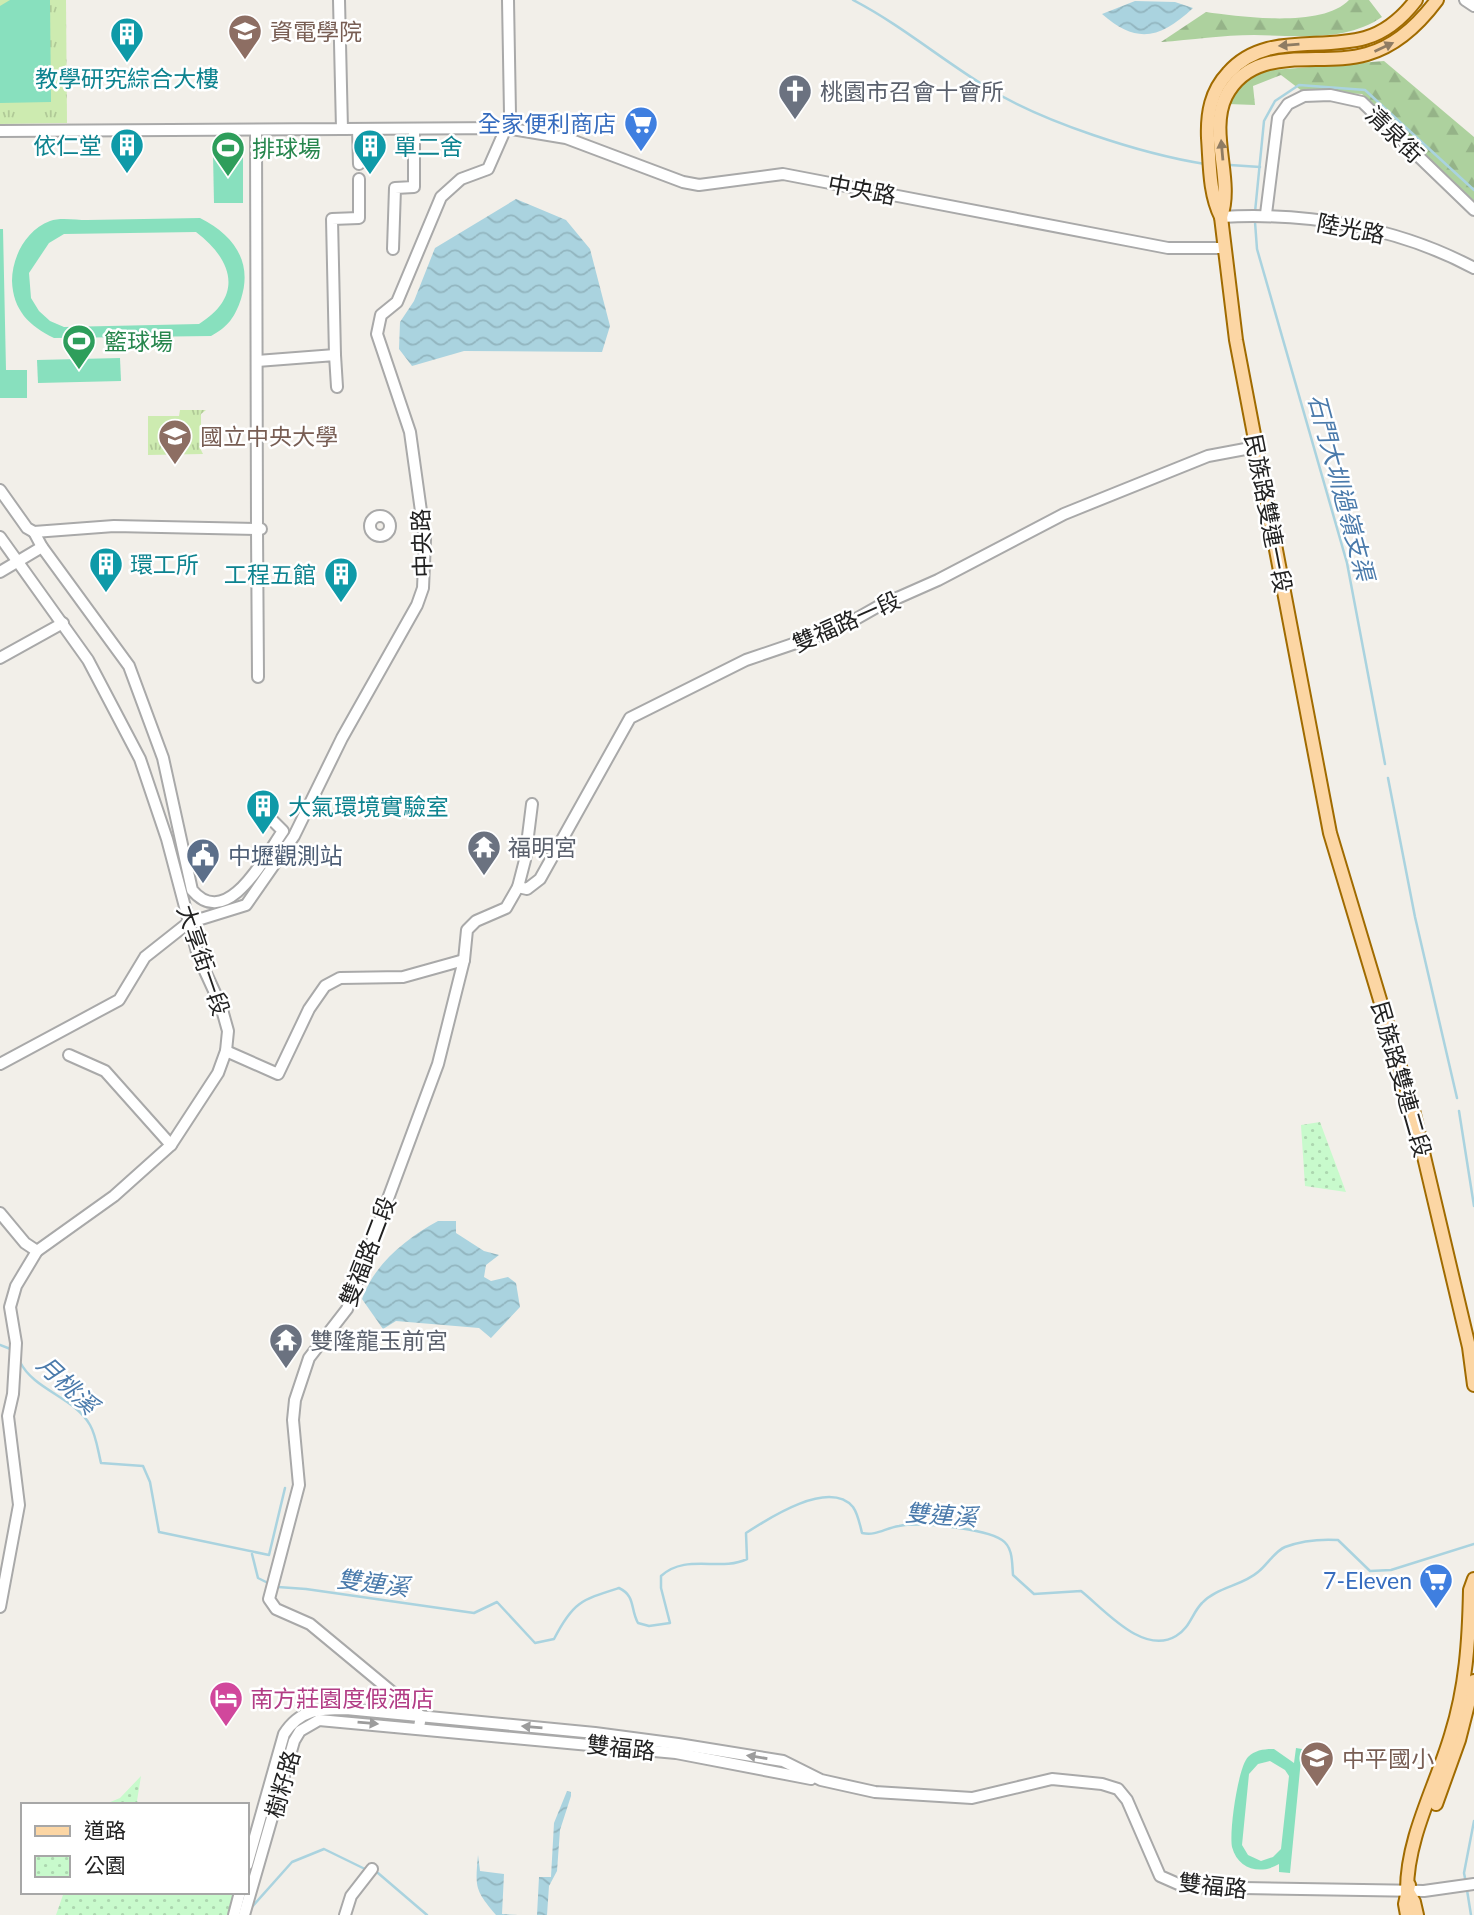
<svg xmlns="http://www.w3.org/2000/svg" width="1474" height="1915" font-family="Lato,'Noto Sans TC',sans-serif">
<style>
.grass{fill:url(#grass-tufts)}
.forest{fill:url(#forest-firs)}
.park{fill:url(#park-dots)}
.pitch{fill:#88e0be;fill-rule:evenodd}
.water{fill:url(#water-waves)}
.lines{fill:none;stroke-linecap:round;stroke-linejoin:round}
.stream{stroke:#aad3df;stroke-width:2.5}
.minor-casing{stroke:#a9a9a9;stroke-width:14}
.major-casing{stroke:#a06b00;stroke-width:16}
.minor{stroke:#fff;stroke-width:10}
.major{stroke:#fcd6a4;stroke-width:12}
.oneway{fill:#8f7c63}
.oneway2{fill:#9c9c9c}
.labels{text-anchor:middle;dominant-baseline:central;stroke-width:5;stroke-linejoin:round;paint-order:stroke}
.education-label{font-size:23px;fill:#785e54;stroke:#fff;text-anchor:start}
.culture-label{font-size:23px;fill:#0d838f;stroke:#fff;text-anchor:start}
.worship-label{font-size:23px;fill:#5b616d;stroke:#fff;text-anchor:start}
.shop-label{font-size:23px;fill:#366cbe;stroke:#fff;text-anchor:end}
.street-label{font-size:23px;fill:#222;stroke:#fff}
.leisure-label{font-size:23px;fill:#27864d;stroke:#fff;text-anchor:start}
.service-label{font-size:23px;fill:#4e5e75;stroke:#fff;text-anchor:start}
.hotel-label{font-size:23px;fill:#b23c85;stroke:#fff;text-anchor:start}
.water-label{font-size:24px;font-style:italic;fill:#4a7aab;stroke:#fff}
</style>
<defs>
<pattern id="grass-tufts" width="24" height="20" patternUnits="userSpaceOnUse" patternTransform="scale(1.75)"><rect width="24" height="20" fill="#cdebb0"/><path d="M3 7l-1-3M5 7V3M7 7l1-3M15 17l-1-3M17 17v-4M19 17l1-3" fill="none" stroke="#b0c997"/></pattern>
<pattern id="forest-firs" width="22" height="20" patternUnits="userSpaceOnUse" patternTransform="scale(1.75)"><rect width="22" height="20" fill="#add19e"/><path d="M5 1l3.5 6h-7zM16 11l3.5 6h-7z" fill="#95b388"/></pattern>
<pattern id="park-dots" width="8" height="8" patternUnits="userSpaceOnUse" patternTransform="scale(1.75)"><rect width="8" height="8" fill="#c8facc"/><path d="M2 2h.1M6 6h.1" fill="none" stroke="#acd6af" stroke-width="1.8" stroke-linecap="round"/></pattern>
<pattern id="water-waves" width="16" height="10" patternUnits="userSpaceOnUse" patternTransform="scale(1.75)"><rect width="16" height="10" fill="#aad3df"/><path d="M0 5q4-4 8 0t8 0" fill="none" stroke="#92b5bf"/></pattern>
</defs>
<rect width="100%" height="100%" fill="#f2efe9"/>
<g class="grass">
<path d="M0,0H66L67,123L0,124Z"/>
<path d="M180,410H206L201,414V446H199L203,454L148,455V416H179Z"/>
</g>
<g class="forest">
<path d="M1349,0H1369L1382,17C1346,42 1296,36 1254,35C1223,35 1191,40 1161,42L1206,12C1241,17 1323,28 1349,0Z"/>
<path d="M1384,61L1474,137V202L1362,94L1302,91L1281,75L1253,86L1255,105L1228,104L1240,84L1262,71Z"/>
</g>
<g class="park">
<path d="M1320,1122L1346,1192L1305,1186L1301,1125Z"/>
<path d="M141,1776L137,1801L140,1805H103L120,1798Z"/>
<path d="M64,1892H234L228,1915H56Z"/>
</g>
<g class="pitch">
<path d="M10,0H50L51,102L0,103V6Z"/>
<path d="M213,154H243V203H214Z"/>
<path d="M200,218C234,235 253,262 241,299C235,317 228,327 211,336L54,338C29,326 13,310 12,281C12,257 26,230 50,221C60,217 76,220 87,220C125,219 163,219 200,218ZM196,232C233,260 244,296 199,324L64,327L50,321L39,311L31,298L29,273L49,243L64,234Z"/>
<path d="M0,229H3L6,370H27V398H0Z"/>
<path d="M120,358L121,381L38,383L37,360Z"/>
<path d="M1296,1748L1302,1749L1290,1873L1279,1872V1864C1261,1875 1238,1870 1232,1847C1229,1832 1238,1767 1248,1757C1255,1750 1264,1749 1274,1749L1294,1763ZM1270,1761L1285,1770L1289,1776L1281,1849L1273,1857L1261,1861L1248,1855L1242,1845L1249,1774L1258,1764Z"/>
</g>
<g class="water">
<path d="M1135,1L1175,2L1193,8C1161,38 1137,45 1102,14Z"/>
<path d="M516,199L566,220L590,249L610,326L602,352L464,351L412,366L399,349L400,322L414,301L435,248Z"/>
<path d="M438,1221H456V1233L484,1251L499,1255L486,1265L484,1277L491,1281L508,1277L516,1283L520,1307L491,1338L479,1328L396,1321L383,1329L362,1299C374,1264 407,1238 438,1221Z"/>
<path d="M567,1791L571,1792V1796L560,1830L557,1871L549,1886L547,1915H537L539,1877H551L554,1823Z"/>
<path d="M478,1855L480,1871L504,1874L502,1914L518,1915H496C475,1890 475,1888 478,1855Z"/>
</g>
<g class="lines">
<g class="stream">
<path d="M853,0C901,25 942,60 988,88C1042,122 1142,154 1205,164"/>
<path d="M1230,165L1260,167"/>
<path d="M1255,212L1264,121L1275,101L1299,85L1365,90L1474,190"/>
<path d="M1255,222L1257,249L1347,563L1385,764"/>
<path d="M1388,778L1415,917L1457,1098"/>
<path d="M1459,1111L1474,1206"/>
<path d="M0,1345L13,1350"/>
<path d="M20,1362C34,1390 74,1397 90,1425C96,1435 98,1451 101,1463L143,1466L150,1482L159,1532L269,1555L285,1488"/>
<path d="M252,1554L258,1578L266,1582"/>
<path d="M278,1587L306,1589L474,1613L497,1602L535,1643L554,1639C573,1602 581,1600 619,1588C636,1596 630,1609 638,1623L649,1626L670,1623L661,1588V1576C686,1553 720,1572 747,1559L746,1533C769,1518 829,1479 853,1507C858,1514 860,1525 862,1533C877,1536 885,1528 899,1526C921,1522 983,1528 1002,1540C1013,1547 1012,1563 1013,1575L1034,1594L1081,1591C1104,1609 1143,1656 1176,1636C1190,1628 1192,1613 1202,1603C1217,1587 1242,1586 1258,1572C1267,1565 1275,1551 1285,1547C1301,1541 1321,1539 1338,1540L1370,1571L1391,1570L1474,1544"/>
<path d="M378,1873L427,1915"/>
<path d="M1466,1883L1464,1873L1474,1821"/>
<path d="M1467,1890L1471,1915"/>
<path d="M251,1908L292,1862L324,1849L367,1870"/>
</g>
<g class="minor-casing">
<g id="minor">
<path d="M508,0L510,114"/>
<path d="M1465,0L1474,6"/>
<path d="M342,129L506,128L566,138L683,182L699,185L783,174L1142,243L1168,248H1224"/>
<path d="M358,129L359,164"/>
<path d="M0,131L342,129L339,0"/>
<path d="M1266,214L1278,118L1288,104L1304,96L1330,95L1362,102L1474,210"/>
<path d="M1221,217C1308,212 1397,227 1474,268"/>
<path d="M393,249L395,188L414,187V130"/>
<path d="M335,355L332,219L359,218V179"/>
<path d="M257,361L335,355L337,387"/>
<path d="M0,490L27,528L34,532L114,526L257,529L256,130"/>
<circle cx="380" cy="526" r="10"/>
<path d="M34,532L42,547L129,666L163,758L192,890C227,932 266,855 283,831L269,817"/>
<path d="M0,537L88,660L140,759L167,839L198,956L221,1006L228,1031L226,1051L218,1073L171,1145L114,1196L37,1251L16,1286L10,1307L16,1343L13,1394L8,1416L19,1505L0,1607"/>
<path d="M0,572L42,547"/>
<path d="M0,658L63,623"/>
<path d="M258,677L257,529H261"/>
<path d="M518,887L527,889L540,879L630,718L746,660L840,628L877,607L938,580L1064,514L1208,456L1256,447"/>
<path d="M226,1051L278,1074L309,1009L325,986L340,978L403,977L464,960"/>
<path d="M69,1055L105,1071L171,1145"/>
<path d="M0,1064L119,1000L145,957L188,923L246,905L294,836L342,738L417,605L423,588L425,540L410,432L377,334L381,315L397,302L441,197L461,179L488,169L506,128"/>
<path d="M0,1213L25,1243L37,1251"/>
<path d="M419,1727L421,1716L310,1624L276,1609L269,1599L299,1485L293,1420L295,1400L309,1358L347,1309L438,1064L464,960L467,930L476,921L506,908L518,887L525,860L532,804"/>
<path d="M247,1865L284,1734C300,1709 319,1709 346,1709L595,1733L678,1744L783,1761L821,1780L875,1792L972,1798L1052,1779L1102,1784L1118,1789L1127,1800L1160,1876L1185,1887L1424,1891L1474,1884"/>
<path d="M234,1915L240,1892"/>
<path d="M244,1915L294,1741L300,1731L319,1720L676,1753L811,1779"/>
<path d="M345,1915L351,1896L372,1869"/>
</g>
</g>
<g class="major-casing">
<g id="major">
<path d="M1416,0C1403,17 1386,32 1365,38C1318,51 1264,32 1228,73C1211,91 1207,113 1208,138C1210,164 1209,193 1221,217L1236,340L1330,833L1413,1110L1469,1347L1474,1385"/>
<path d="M1221,217C1234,179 1208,133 1226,96C1254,42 1320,68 1367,54C1396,46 1419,24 1437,0"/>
<path d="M1436,1804L1459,1740L1474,1681"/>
<path d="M1407,1890C1407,1837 1436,1786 1451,1735C1466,1687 1469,1641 1470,1590L1474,1579"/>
<path d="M1407,1890L1414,1902L1417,1915"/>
<path d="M1407,1915L1405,1904L1409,1885"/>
</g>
</g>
<use href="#minor" class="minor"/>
<use href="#major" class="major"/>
</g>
<defs><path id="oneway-solid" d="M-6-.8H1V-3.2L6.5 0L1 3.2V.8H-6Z" transform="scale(1.75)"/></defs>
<g class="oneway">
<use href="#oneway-solid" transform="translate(1289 45) rotate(175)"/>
<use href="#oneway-solid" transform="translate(1384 47) rotate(-25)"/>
<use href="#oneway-solid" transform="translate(1222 150) rotate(-95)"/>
</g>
<g class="oneway2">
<use href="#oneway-solid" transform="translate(368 1723) rotate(5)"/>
<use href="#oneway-solid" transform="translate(532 1727) rotate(-175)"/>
<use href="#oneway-solid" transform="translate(757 1757) rotate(-171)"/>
</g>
<defs>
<g id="university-pin" transform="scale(1.75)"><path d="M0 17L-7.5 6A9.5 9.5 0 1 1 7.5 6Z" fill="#8d6e63" stroke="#fff"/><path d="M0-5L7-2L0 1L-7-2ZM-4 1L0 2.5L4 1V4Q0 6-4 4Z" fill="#fff"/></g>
<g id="building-pin" transform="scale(1.75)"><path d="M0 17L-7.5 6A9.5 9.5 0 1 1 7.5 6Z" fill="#0f9aa8" stroke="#fff"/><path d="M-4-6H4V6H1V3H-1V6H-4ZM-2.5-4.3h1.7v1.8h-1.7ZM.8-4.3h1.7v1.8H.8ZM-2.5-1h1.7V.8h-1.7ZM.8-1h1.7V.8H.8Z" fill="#fff"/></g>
<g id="church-pin" transform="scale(1.75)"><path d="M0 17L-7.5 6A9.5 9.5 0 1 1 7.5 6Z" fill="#6b7280" stroke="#fff"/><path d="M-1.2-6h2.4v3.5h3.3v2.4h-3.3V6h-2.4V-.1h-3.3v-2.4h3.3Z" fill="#fff"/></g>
<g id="supermarket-pin" transform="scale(1.75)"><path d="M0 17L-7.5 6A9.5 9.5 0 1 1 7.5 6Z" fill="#3f7fe0" stroke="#fff"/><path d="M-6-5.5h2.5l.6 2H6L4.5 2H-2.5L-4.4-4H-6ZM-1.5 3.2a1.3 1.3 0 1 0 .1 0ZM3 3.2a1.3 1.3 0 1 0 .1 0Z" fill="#fff"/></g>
<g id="stadium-pin" transform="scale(1.75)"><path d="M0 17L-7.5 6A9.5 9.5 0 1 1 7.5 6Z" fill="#2e9e5b" stroke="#fff"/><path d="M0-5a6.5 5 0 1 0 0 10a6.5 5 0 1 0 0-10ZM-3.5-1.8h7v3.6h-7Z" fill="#fff"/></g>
<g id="temple-pin" transform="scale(1.75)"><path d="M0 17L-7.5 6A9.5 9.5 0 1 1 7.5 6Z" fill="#6b7280" stroke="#fff"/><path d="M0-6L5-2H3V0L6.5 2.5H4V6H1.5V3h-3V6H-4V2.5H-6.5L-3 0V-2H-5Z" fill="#fff"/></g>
<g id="civic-pin" transform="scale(1.75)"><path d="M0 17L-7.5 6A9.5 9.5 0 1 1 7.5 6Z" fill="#5c6f8a" stroke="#fff"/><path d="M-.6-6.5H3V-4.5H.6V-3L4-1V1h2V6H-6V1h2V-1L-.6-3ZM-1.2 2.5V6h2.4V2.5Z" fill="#fff"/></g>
<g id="hotel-pin" transform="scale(1.75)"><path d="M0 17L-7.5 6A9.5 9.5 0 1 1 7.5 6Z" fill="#d1479c" stroke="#fff"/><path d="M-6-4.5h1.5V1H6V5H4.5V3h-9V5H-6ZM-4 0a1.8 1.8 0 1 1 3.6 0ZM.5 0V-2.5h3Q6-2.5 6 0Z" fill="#fff"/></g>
<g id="school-pin" transform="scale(1.75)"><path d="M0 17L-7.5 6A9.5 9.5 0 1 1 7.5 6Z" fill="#8d6e63" stroke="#fff"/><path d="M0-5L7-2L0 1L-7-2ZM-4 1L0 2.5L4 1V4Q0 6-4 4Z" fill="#fff"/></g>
</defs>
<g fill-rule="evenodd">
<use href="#university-pin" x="245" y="31"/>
<use href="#building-pin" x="127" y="34"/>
<use href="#church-pin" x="795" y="91"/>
<use href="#supermarket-pin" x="641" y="123"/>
<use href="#building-pin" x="127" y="145"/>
<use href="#building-pin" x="370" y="146"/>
<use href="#stadium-pin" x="228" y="148"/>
<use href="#stadium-pin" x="79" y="341"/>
<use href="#university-pin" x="175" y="436"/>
<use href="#building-pin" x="106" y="564"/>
<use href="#building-pin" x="341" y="574"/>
<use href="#building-pin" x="263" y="806"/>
<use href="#temple-pin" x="484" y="847"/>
<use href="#civic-pin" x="203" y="855"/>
<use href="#temple-pin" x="286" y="1340"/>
<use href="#supermarket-pin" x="1436" y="1580"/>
<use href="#hotel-pin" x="226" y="1698"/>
<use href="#school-pin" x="1317" y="1758"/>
</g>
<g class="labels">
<g class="education-label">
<text x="270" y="31">資電學院</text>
<text x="200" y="436">國立中央大學</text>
<text x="1342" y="1758">中平國小</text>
</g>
<g class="culture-label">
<text x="127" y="78" text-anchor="middle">教學研究綜合大樓</text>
<text x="102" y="145" text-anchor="end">依仁堂</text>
<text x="394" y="146">單二舍</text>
<text x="130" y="564">環工所</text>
<text x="316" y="574" text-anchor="end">工程五館</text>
<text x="288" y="806">大氣環境實驗室</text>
</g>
<g class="worship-label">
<text x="820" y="91">桃園市召會十會所</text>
<text x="508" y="847">福明宮</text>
<text x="310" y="1340">雙隆龍玉前宮</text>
</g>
<g class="shop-label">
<text x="616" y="123">全家便利商店</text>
<text x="1412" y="1580">7-Eleven</text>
</g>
<g class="street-label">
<text transform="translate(1395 134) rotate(44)">清泉街</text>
<text transform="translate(862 189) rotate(11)">中央路</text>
<text transform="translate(1351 228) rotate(11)">陸光路</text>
<text transform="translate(1269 513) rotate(79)">民族路雙連一段</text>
<text transform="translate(421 543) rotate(-92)">中央路</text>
<text transform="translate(846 621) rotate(-24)">雙福路一段</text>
<text transform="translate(204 960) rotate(71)">大享街一段</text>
<text transform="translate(1402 1079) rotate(74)">民族路雙連二段</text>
<text transform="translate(367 1251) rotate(-69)">雙福路二段</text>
<text transform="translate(621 1747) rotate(6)">雙福路</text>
<text transform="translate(282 1784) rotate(-74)">樹籽路</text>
<text transform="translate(1213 1885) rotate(6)">雙福路</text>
</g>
<g class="leisure-label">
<text x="252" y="148">排球場</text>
<text x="104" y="341">籃球場</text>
</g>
<g class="service-label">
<text x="228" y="855">中壢觀測站</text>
</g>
<g class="hotel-label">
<text x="250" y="1698">南方莊園度假酒店</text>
</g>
<g class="water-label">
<text transform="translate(1342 487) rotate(75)">石門大圳過嶺支渠</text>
<text transform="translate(68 1384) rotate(43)">月桃溪</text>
<text transform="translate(941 1514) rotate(4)">雙連溪</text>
<text transform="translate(373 1582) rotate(7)">雙連溪</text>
</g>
</g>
<rect x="21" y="1803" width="228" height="91" fill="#ffffff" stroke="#a7a7a7" stroke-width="2"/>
<rect x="35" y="1826" width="35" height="10" fill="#fcd6a4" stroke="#a7a7a7" stroke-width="2"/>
<text x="84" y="1838" font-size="21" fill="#222222">道路</text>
<rect x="35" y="1856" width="35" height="21" fill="url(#park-dots)" stroke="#a7a7a7" stroke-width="2"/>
<text x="84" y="1873" font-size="21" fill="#222222">公園</text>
</svg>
